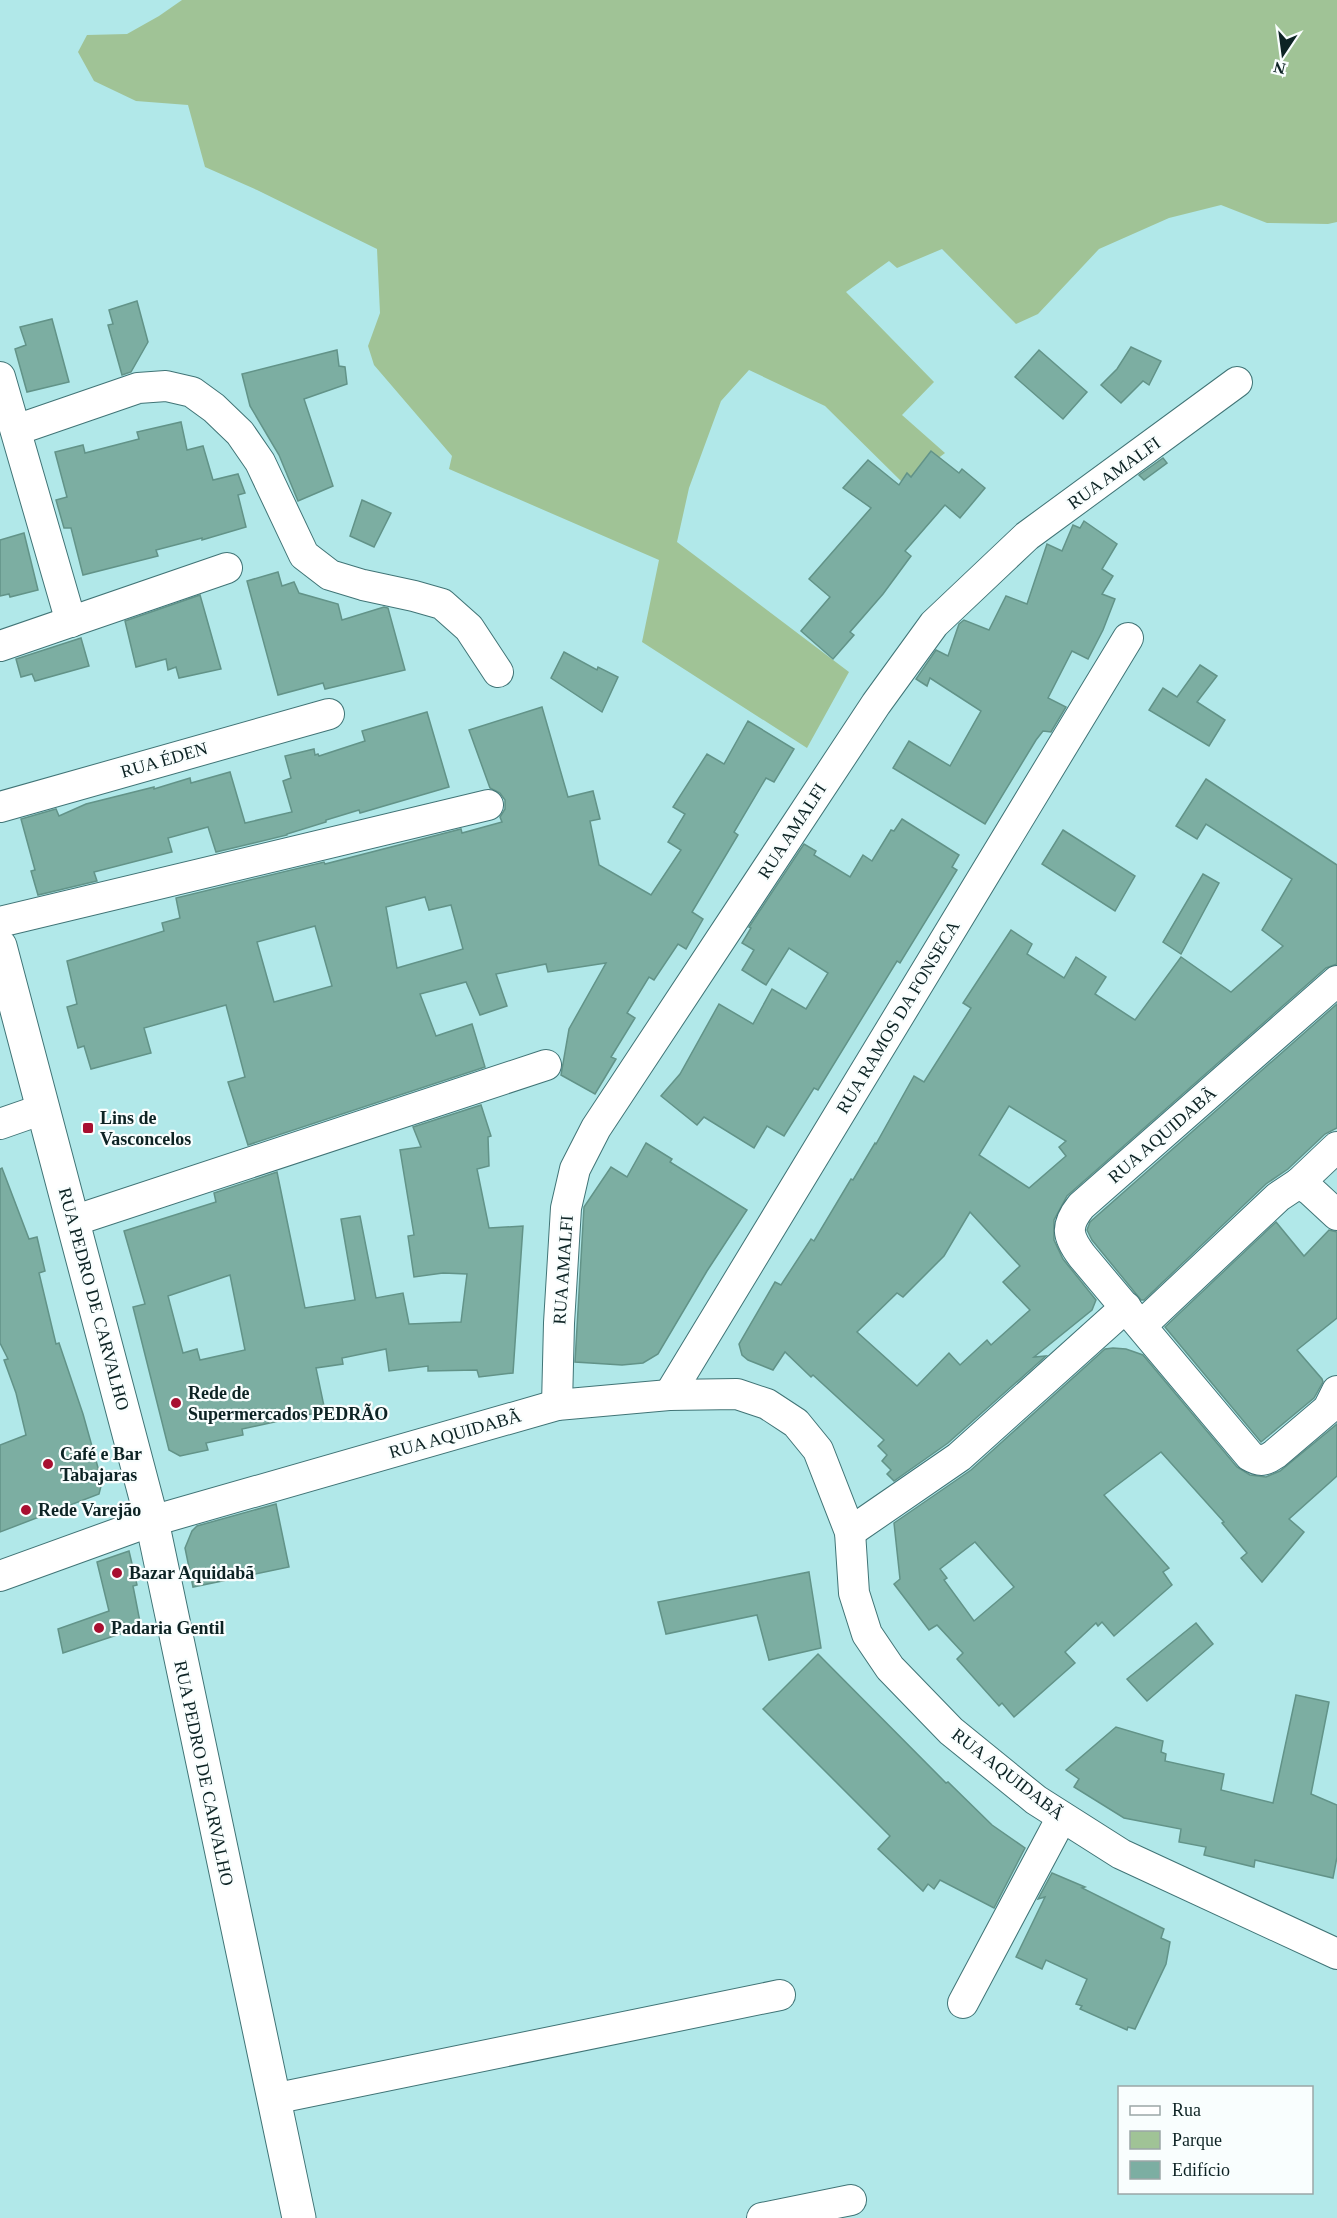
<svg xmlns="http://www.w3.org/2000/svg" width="1337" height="2218" font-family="Georgia,serif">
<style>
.green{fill:#a0c396}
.building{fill:#7caea2;stroke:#629388;stroke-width:1.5;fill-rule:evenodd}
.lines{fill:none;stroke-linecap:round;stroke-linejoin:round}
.street-casing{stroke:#407476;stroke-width:32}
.secondary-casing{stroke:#407476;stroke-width:35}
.street{stroke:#fff;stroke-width:30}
.secondary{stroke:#fff;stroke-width:33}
.poi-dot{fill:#a80f30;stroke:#f9fefe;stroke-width:2}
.labels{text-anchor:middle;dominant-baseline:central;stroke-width:4.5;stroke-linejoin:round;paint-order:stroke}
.street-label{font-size:18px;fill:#0d2324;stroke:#f9fefe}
.poi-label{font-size:18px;font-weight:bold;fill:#0d2324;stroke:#f9fefe;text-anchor:start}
</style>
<rect width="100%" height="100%" fill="#b1e8e9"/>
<path class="green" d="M182,0H1337V222L1328,224L1267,223L1221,205L1169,218L1099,249L1038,314L1016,324L942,249L897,268L889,261L846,292L934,382L902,415L945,453L904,484L825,406L749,370L721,401L689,488L677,542L849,672L807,748L642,642L659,560L449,469L452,456L374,365L368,346L380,313L377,249L257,190L205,167L188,105L136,101L94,81L78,52L87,35L127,34L159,16Z"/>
<g class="building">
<path d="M137,301L148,342L131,372L122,375L108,325L113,324L109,310Z"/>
<path d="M52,319L69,382L27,392L15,349L26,345L20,327Z"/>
<path d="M1131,347L1161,361L1149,385L1143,381L1121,403L1101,385L1117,369Z"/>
<path d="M337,350L339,366L345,367L347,384L304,399L333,486L298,501L279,455L250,406L242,374Z"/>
<path d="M1039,350L1087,392L1063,419L1015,377Z"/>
<path d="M181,422L187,450L203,446L213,480L238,474L245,493L238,495L246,527L202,540V538L156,550L158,556L83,575L71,528H64L56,500L67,497L55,452L83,445L85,453L139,439L137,432Z"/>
<path d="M931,451L959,473L962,469L985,488L960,518L945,505L905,551L911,556L883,594L850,632L854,635L833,659L801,631L830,597L809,579L871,508L843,488L868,460L899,485L907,473L911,477Z"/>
<path d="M1163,458L1167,463L1144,480L1139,475Z"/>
<path d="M362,500L391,513L374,547L350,536Z"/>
<path d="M1084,521L1117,544L1102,569L1113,576L1102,594L1115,599L1103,630L1088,659L1072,651L1048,698L1066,707L1051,732L1043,731L1036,740L985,824L893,768L909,741L950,766L981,711L930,678L927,686L916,679L936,650L948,656L959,624L964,620L989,630L1006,596L1027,604L1047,544L1062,551L1073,525L1080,528Z"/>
<path d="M24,533L38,590L10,597L9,594L0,596V540Z"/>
<path d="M278,572L282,586L294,582L299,593L338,604L342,620L384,607L388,608L405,670L325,689L323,683L278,695L247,581Z"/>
<path d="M200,595L221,669L179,678L176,667L168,670L166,659L136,667L125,621Z"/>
<path d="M81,638L89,666L35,681L32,674L21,677L16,659Z"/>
<path d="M564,652L597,670L598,667L618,677L602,712L551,678Z"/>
<path d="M1200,665L1217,676L1197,702L1225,720L1209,746L1149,710L1163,688L1177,697Z"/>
<path d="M542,707L568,797L593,791L600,819L590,821L599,865L651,895L681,850L668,842L685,814L673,807L707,754L724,764L748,721L794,749L774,782L766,778L734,832L738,835L692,912L703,919L686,949L678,944L654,980L649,977L627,1013L635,1018L611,1057L616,1059L595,1094L561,1075L569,1029L606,963L548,972L546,964L496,974L507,1006L480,1015L466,982L420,994L436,1036L472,1024L485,1067L248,1145L228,1082L245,1077L226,1005L144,1028L151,1053L91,1069L84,1046L78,1048L67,1007L77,1004L67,961L164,931L162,923L180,918L176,898L324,862L325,864L461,829L462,833L502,822L500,817L505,809V800L500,793L490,788L469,730ZM425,897L429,910L451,905L463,949L397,968L386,907ZM315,926L332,986L274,1002L257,942Z"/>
<path d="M427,712L449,787L360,813L359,810L326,820V822L287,834V835L216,852L208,827L168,838L172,852L94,872L97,881L38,895L31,871L35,870L21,819L56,809L59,816L86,804L154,787V789L190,778L191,783L230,772L245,823L292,812L283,781L291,778L285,756L314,749L315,755L318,754L319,756L365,741L362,731Z"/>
<path d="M1206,779L1337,865V964L1326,968L1067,1196L1054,1220V1240L1063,1259L1096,1300L1092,1310L1034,1357L1046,1356L948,1443L894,1481L887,1474L891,1470L882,1461L887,1455L878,1446L884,1440L813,1375L811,1377L785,1352L773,1370L748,1360L742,1355L739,1344L775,1282L781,1285L811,1239L814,1241L851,1179L853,1180L875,1143L876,1144L914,1076L924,1082L971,1008L963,1003L1011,930L1032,944L1027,954L1064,978L1076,957L1106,977L1095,994L1135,1020L1181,957L1231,992L1283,946L1262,930L1292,879L1206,824L1197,839L1176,826ZM1009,1106L1066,1141L1059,1147L1066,1156L1029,1188L979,1155ZM970,1212L1020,1266L1003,1282L1030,1310L991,1345L987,1340L960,1365L949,1353L917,1386L857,1332L897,1293L903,1297L944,1256Z"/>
<path d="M902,819L959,855L952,867L957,870L900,963L897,961L818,1090L814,1088L784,1136L767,1126L754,1148L704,1117L697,1125L661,1096L680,1074L719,1004L753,1024L772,989L806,1009L828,973L789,948L766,985L742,970L754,950L742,943L751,928L749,927L804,844L816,851L814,855L850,877L863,855L872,861L891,830L894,831Z"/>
<path d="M1063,830L1135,876L1115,911L1042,864Z"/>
<path d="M1203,874L1219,883L1181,954L1163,942Z"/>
<path d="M1337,1004V1128L1325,1134L1288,1169L1266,1184L1144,1300H1141L1092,1240L1087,1230L1090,1222Z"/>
<path d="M481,1105L491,1136L488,1137L489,1166L477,1169L489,1228L523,1226L513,1373L479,1377L477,1370L428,1371V1366L389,1371L386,1349L342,1358L343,1364L316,1368L325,1411L242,1429L243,1435L206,1443L208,1450L180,1456L169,1450L133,1307L145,1304L124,1231L216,1202L214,1193L277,1172L305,1308L355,1300L341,1219L360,1216L376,1298L403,1293L409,1324L461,1322L467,1274L443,1273L414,1277L408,1236L414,1235L400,1150L421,1147L413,1127ZM230,1275L245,1350L200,1360L197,1349L183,1353L168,1296Z"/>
<path d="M646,1143L672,1159L670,1162L747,1210L707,1271L658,1354L643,1363L622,1365L575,1362L584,1207L611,1167L627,1177Z"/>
<path d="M2,1168L29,1239L37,1237L45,1271L39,1273L56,1344L59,1343L83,1414L102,1482L99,1494L0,1532V1445L26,1435L16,1393L4,1360L8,1359L0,1343V1169Z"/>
<path d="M1276,1222L1304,1256L1329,1230L1337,1232V1318L1297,1350L1322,1379L1323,1382L1314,1398L1261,1442L1165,1327Z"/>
<path d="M1113,1348L1126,1349L1143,1355L1237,1467L1250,1475L1266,1477L1280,1471L1337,1424V1476L1289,1519L1304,1532L1262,1582L1241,1558L1247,1553L1222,1523L1224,1522L1161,1452L1104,1495L1169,1568L1163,1572L1172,1585L1114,1636L1102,1622L1098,1626L1096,1623L1065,1652L1075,1663L1014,1717L1002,1703L999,1706L957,1659L963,1653L937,1625L929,1630L894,1584L900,1579L894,1523L971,1470L1105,1349ZM975,1542L1014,1587L974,1621L944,1580L947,1578L940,1569Z"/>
<path d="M276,1504L289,1567L193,1587L185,1548L192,1531L197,1526Z"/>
<path d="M129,1551L137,1585L133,1586L141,1627L63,1653L58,1629L109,1611L97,1562Z"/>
<path d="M809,1572L821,1648L769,1660L757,1615L666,1634L658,1602Z"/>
<path d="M1196,1623L1213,1644L1147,1701L1127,1679Z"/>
<path d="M818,1654L946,1783L948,1782L992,1825L1025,1848L994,1908L940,1880L934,1889L928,1884L923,1891L878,1849L890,1836L763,1709Z"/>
<path d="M1296,1695L1329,1702L1311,1794L1337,1805V1857L1333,1878L1255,1860L1254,1867L1204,1855L1206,1847L1179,1842L1181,1829L1124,1818L1074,1787L1079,1779L1066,1770L1116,1727L1163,1741L1161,1752L1166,1754L1165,1761L1224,1774L1221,1790L1273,1803Z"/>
<path d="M1052,1873L1085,1887L1082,1888L1164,1929L1161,1938L1170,1942L1166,1964L1135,2029L1128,2027L1127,2030L1080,2009L1082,2006L1076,2004L1087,1979L1046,1960L1042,1969L1016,1957L1045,1897L1038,1899Z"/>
</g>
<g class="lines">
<g class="street-casing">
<g id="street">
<path d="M0,377L71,622"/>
<path d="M16,430L138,388L166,386L192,392L214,408L240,433L260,462L304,555L330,575L363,585L414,596L442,604L469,628L498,672"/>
<path d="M0,646L227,568"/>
<path d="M0,807L329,714"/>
<path d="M0,922L488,805"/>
<path d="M1337,981L1081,1206C1065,1226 1067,1236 1082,1256L1250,1456C1260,1462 1265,1461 1275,1454L1328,1409L1337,1391"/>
<path d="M0,1124L43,1109"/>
<path d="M1299,1183L1337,1147"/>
<path d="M73,1221L546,1065"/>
<path d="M1142,1325L1278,1197L1299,1183L1310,1190L1337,1215"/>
<path d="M669,1395L1128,638"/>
<path d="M557,1405L559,1323L566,1208L575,1169L596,1128L876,704L934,624L1027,536L1237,382"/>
<path d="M850,1532L959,1457L1126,1307"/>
<path d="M0,1576L152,1521L557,1405L669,1395L737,1394L767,1404L796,1423L818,1450L850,1532L854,1593L867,1634L890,1668L951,1731L1036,1800L1121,1854L1337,1954"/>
<path d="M963,2003L1062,1817"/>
<path d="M273,2099L780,1995"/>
<path d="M762,2218L851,2200"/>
</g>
</g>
<g class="secondary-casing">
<path id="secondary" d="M0,946L152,1521L299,2218"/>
</g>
<use href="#street" class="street"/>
<use href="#secondary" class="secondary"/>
</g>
<g class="poi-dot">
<rect x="82" y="1122" width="12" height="12" rx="3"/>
<circle cx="176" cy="1403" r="6"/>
<circle cx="48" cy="1464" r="6"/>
<circle cx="26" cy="1510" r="6"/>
<circle cx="117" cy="1573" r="6"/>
<circle cx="99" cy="1628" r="6"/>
</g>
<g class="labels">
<g class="street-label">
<text transform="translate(1114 473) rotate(-36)">RUA AMALFI</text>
<text transform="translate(164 760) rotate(-16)">RUA ÉDEN</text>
<text transform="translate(792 831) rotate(-57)">RUA AMALFI</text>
<text transform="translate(898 1017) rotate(-59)">RUA RAMOS DA FONSECA</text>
<text transform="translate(1162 1135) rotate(-41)">RUA AQUIDABÃ</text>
<text transform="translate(563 1270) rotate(-86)">RUA AMALFI</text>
<text transform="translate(94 1299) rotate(75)">RUA PEDRO DE CARVALHO</text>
<text transform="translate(455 1434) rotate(-16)">RUA AQUIDABÃ</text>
<text transform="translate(204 1773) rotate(78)">RUA PEDRO DE CARVALHO</text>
<text transform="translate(1008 1774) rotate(38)">RUA AQUIDABÃ</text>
</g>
<g class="poi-label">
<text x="100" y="1118">Lins de<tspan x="100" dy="21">Vasconcelos</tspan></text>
<text x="188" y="1393">Rede de<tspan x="188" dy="21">Supermercados PEDRÃO</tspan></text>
<text x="60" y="1454">Café e Bar<tspan x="60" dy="21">Tabajaras</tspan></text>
<text x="38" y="1510">Rede Varejão</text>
<text x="129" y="1573">Bazar Aquidabã</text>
<text x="111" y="1628">Padaria Gentil</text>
</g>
</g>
<rect x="1118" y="2086" width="195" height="108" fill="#f9fefe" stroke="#9ba6a7" stroke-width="1.5"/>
<rect x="1130" y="2106" width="30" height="9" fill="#ffffff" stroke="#9ba6a7" stroke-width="1.5"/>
<text x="1172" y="2116" font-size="18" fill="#0d2324">Rua</text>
<rect x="1130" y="2131" width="30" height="18" fill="#a0c396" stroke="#9ba6a7" stroke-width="1.5"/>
<text x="1172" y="2146" font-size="18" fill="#0d2324">Parque</text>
<rect x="1130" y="2161" width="30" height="18" fill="#7caea2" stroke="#9ba6a7" stroke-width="1.5"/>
<text x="1172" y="2176" font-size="18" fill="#0d2324">Edifício</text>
<g transform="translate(1283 54) rotate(193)" stroke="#f9fefe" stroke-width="4.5" paint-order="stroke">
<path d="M0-4.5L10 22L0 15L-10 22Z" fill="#0d2324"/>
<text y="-9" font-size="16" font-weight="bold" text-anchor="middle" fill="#0d2324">N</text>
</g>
</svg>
